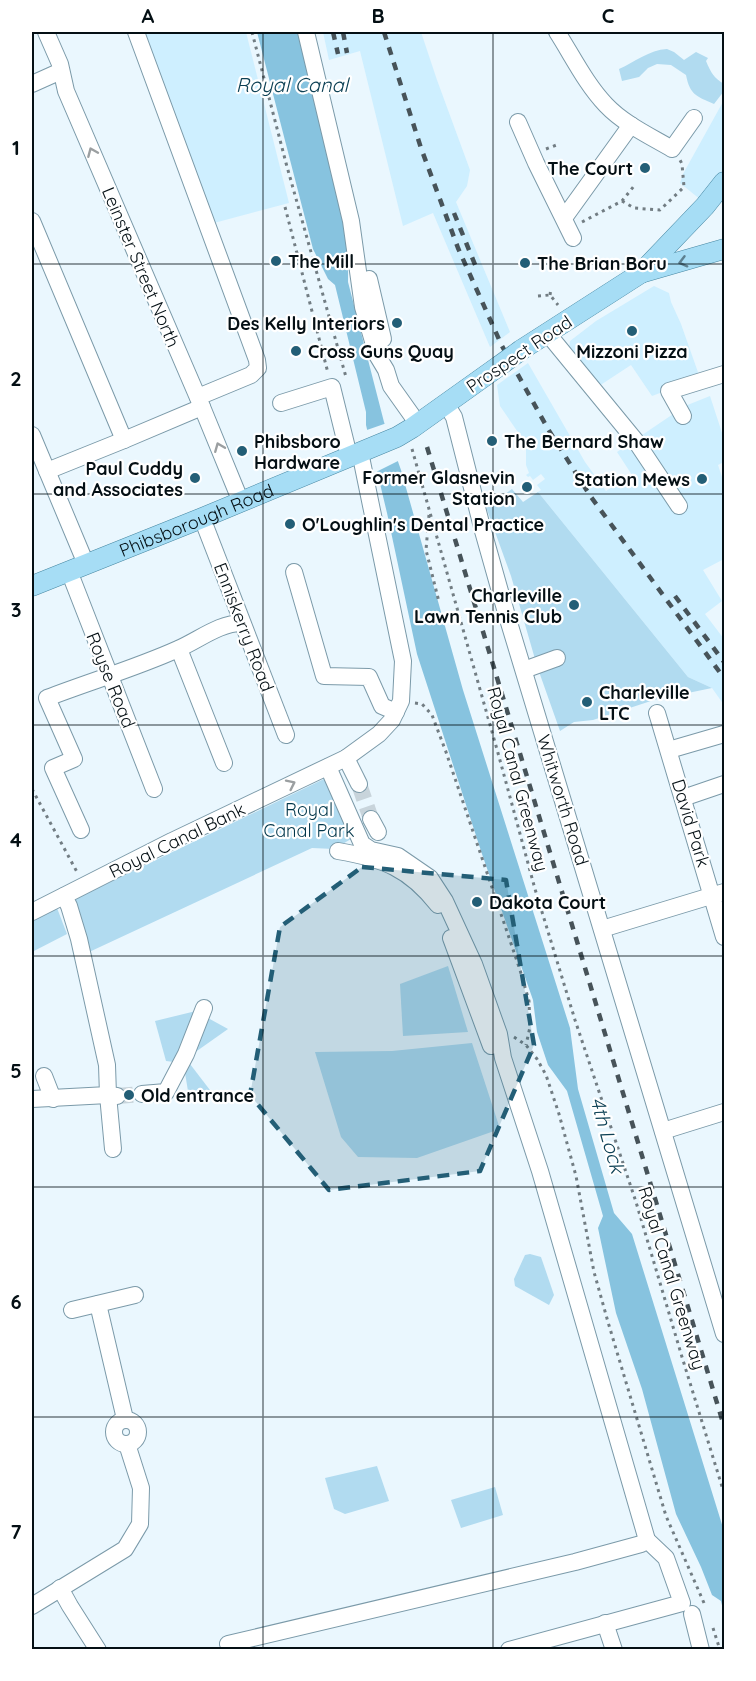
<svg xmlns="http://www.w3.org/2000/svg" width="756" height="1681" font-family="Quicksand,sans-serif">
<style>
.built{fill:#ceefff}
.green{fill:#b1dbf0}
.water{fill:#87c3df}
.pier{fill:#eaf7fe}
.lines{fill:none;stroke-linecap:round;stroke-linejoin:round}
.minor-tunnel{stroke:#c8d4db;stroke-width:16;stroke-dasharray:16 8;stroke-linecap:butt}
.minor-casing{stroke:#7b9aa9;stroke-width:18}
.major-casing{stroke:#4787a2;stroke-width:21}
.path{stroke:#727d83;stroke-width:3;stroke-dasharray:3 4.5;stroke-linecap:butt}
.minor{stroke:#fff;stroke-width:16}
.major{stroke:#a6ddf5;stroke-width:20}
.rail{stroke:#475359;stroke-width:4.5;stroke-dasharray:8 8;stroke-linecap:butt}
.major-bridge-casing{stroke:#4787a2;stroke-width:21;stroke-linecap:butt}
.major-bridge{stroke:#a6ddf5;stroke-width:20}
.oneway{stroke:#9b9fa1}
.oneway2{stroke:#5d8090}
.marked{fill:#235e76;fill-opacity:0.2;stroke:#235e76;stroke-width:4.5;stroke-dasharray:12 8;stroke-linejoin:round}
.grid{fill:none;stroke:#040f14;stroke-width:1.5;stroke-opacity:0.55}
.poi-dot{fill:#235e76;stroke:#fff;stroke-width:2}
.labels{text-anchor:middle;dominant-baseline:central;stroke-width:4.5;stroke-linejoin:round;paint-order:stroke}
.poi-label{font-size:18px;font-weight:bold;fill:#040f14;stroke:#fff;text-anchor:start}
.street-label{font-size:18px;fill:#040f14;stroke:#fff}
.park-label{font-size:18px;fill:#00364a;stroke:#fff}
.water-label{font-size:20px;font-style:italic;fill:#0d4155;stroke:#fff}
.neatline{fill:none;stroke:#040f14;stroke-width:2}
.grid-label{font-size:20px;text-anchor:middle;font-weight:bold;fill:#040f14}
</style>
<rect width="100%" height="100%" fill="#eaf7fe"/>
<g class="built">
<path d="M145,32H246L289,203L214,223Z"/>
<path d="M323,32H421L437,80L470,170L467,186L456,202L510,332L490,347L433,213L403,226L360,51L329,60Z"/>
<path d="M724,100V169L701,200L680,183L683,174Z"/>
<path d="M654,286L669,293L671,302L681,324L700,378L652,396L631,365L599,386L569,348L570,341L596,321Z"/>
<path d="M528,363L585,462L606,491L632,475L617,452L685,406L710,396L724,439V462L718,465L724,483V559L703,570L722,601L705,614L724,639V705L712,688L688,677L538,492L541,490L537,485L545,479L541,474L533,480L530,476L528,477L526,475L529,473L526,465V444L500,406L497,385Z"/>
</g>
<g class="green">
<path d="M667,49L674,52L684,60L696,52L708,58L706,61C711,73 714,78 724,84V91L714,104C696,96 690,95 686,75L671,65L657,64L648,68L639,77L622,81L619,69C635,62 649,50 667,49Z"/>
<path d="M512,489L523,502L538,492L688,677L712,688L654,700L593,720L574,722L560,731L537,666L511,576L486,507Z"/>
<path d="M326,778L351,839L334,849L312,848L87,953L75,899Z"/>
<path d="M57,908L67,934L32,952V920Z"/>
<path d="M448,966L468,1032L403,1036L400,984Z"/>
<path d="M196,1011L174,1062L166,1061L155,1021Z"/>
<path d="M208,1018L228,1029L194,1053Z"/>
<path d="M472,1043L500,1129L417,1158L358,1157L341,1137L315,1052L392,1051Z"/>
<path d="M190,1064L213,1094L193,1097L188,1091L185,1073Z"/>
<path d="M530,1254L541,1257L554,1295L549,1305L515,1286L514,1279L525,1255Z"/>
<path d="M377,1466L389,1501L345,1514L334,1509L325,1478Z"/>
<path d="M495,1487L503,1515L461,1528L451,1500Z"/>
</g>
<path class="water" d="M257,32H301L348,232V282L384,422L401,470L463,690L570,1028L578,1089L614,1213L632,1234L724,1531V1614L721,1601L712,1595L701,1567L676,1514L642,1389L616,1313L598,1228L603,1216L567,1091L548,1065L537,1032L533,1000L482,854L417,654L387,513L366,425V412L335,285L328,279L313,249Z"/>
<path class="pier" d="M387,423L400,460L374,473L364,431Z"/>
<g class="lines">
<g class="minor-tunnel">
<path d="M359,784L371,819"/>
<path d="M117,1096L142,1094"/>
</g>
<g class="minor-casing">
<g id="minor">
<path d="M46,32L60,64L66,91L202,407L241,502"/>
<path d="M136,32L257,360L258,368L251,375L198,397"/>
<path d="M306,32L351,221L363,307L377,355L386,370L391,386L418,424"/>
<path d="M557,32C573,57 586,84 606,105C624,124 650,136 672,149L694,118"/>
<path d="M32,84L61,71"/>
<path d="M518,122L536,163L573,238"/>
<path d="M564,218L631,125"/>
<path d="M32,221L124,440"/>
<path d="M369,279L383,339"/>
<path d="M548,334L635,440L679,506"/>
<path d="M281,403L332,387L349,456"/>
<path d="M446,404L454,417L483,531L507,616L724,1334"/>
<path d="M683,416L669,391L724,374"/>
<path d="M32,435L86,564"/>
<path d="M47,471L124,440L202,407"/>
<path d="M202,518L286,735"/>
<path d="M69,571L154,789"/>
<path d="M294,572L324,676L369,677L382,706L396,712"/>
<path d="M179,649L224,763"/>
<path d="M524,670L557,658"/>
<path d="M657,713L724,937"/>
<path d="M669,750L724,734"/>
<path d="M346,758L359,784"/>
<path d="M328,767L362,844L371,850L398,856L430,878L445,901L474,964L499,1034L503,1058L540,1171L647,1540L666,1558L682,1603L509,1650"/>
<path d="M683,798L724,784"/>
<path d="M371,819L378,832"/>
<path d="M81,830L53,768L74,759L47,698C91,681 136,668 178,649C199,640 219,623 242,623"/>
<path d="M338,851C384,859 409,868 438,905"/>
<path d="M32,912L172,841L346,758L379,734L392,720L401,701L403,661L360,452"/>
<path d="M602,929L724,892"/>
<path d="M451,938L491,1046"/>
<path d="M44,1076L53,1099"/>
<path d="M142,1094L166,1092L186,1054L204,1008"/>
<path d="M32,1099L108,1095L107,1065L79,939L69,906L64,896"/>
<path d="M663,1131L724,1112"/>
<path d="M113,1149L108,1095L117,1096"/>
<path d="M98,1304L125,1419"/>
<path d="M72,1310L135,1295"/>
<circle cx="126" cy="1432" r="12"/>
<path d="M60,1588L70,1606L98,1650"/>
<path d="M32,1606L125,1549L140,1524L141,1488L127,1444"/>
<path d="M692,1614L701,1650"/>
<path d="M605,1623L614,1650"/>
<path d="M228,1644L575,1562L641,1544L647,1540"/>
</g>
</g>
<g class="major-casing">
<g id="major">
<path d="M641,273L724,249"/>
<path d="M521,350L641,273L705,206L724,182"/>
<path id="s1" d="M32,586L202,518L397,437L412,428L499,366"/>
</g>
</g>
<g class="path">
<path d="M252,32L286,163L346,377"/>
<path d="M546,149L559,144"/>
<path d="M622,201L634,208L660,210L684,187L682,164L680,160"/>
<path d="M285,207L328,373"/>
<path d="M582,222L622,201L634,186"/>
<path d="M550,295L551,288"/>
<path d="M538,296L550,295L558,305"/>
<path d="M412,449L498,753L535,889L575,1020L636,1202L682,1357L724,1493"/>
<path d="M429,515L426,550L439,602"/>
<path d="M415,703L422,704L432,715L446,752L520,970L529,1001L530,1027L526,1045"/>
<path d="M32,789L77,872"/>
<path d="M514,1037L526,1045L537,1059L546,1075L559,1114L576,1176L594,1272L608,1322L666,1516L704,1603"/>
<path d="M713,1628L720,1650"/>
</g>
<use href="#minor" class="minor"/>
<use href="#major" class="major"/>
<g class="rail">
<path d="M333,32L338,54"/>
<path d="M343,32L347,53"/>
<path d="M384,32L421,148L458,248L502,346L548,429L591,497L724,678"/>
<path d="M454,213L478,272"/>
<path d="M427,447L724,1426"/>
<path d="M675,596L724,662"/>
</g>
<g class="major-bridge-casing">
<path id="major-bridge" d="M499,366L521,350"/>
</g>
<use href="#major-bridge" class="major-bridge"/>
</g>
<defs><path id="oneway-chevron" d="M-2-3.5L2.5 0L-2 3.5" fill="none" stroke-width="1.6" stroke-linecap="round" stroke-linejoin="round" transform="scale(1.5)"/></defs>
<g class="oneway">
<use href="#oneway-chevron" transform="translate(92 152) rotate(-113)"/>
<use href="#oneway-chevron" transform="translate(219 447) rotate(-112)"/>
<use href="#oneway-chevron" transform="translate(291 784) rotate(-26)"/>
</g>
<use class="oneway2" href="#oneway-chevron" transform="translate(683 262) rotate(165)"/>
<path class="marked" d="M362,867L506,880L534,1045L480,1171L329,1190L250,1095L280,927Z"/>
<path class="grid" d="M263,32V1650M493,32V1650M32,264H724M32,494H724M32,725H724M32,956H724M32,1187H724M32,1417H724"/>
<g class="poi-dot">
<circle cx="645" cy="168" r="6"/>
<circle cx="276" cy="261" r="6"/>
<circle cx="525" cy="263" r="6"/>
<circle cx="397" cy="323" r="6"/>
<circle cx="632" cy="331" r="6"/>
<circle cx="296" cy="351" r="6"/>
<circle cx="492" cy="441" r="6"/>
<circle cx="242" cy="451" r="6"/>
<circle cx="195" cy="478" r="6"/>
<circle cx="702" cy="479" r="6"/>
<circle cx="527" cy="487" r="6"/>
<circle cx="290" cy="524" r="6"/>
<circle cx="574" cy="605" r="6"/>
<circle cx="587" cy="702" r="6"/>
<circle cx="477" cy="902" r="6"/>
<circle cx="129" cy="1095" r="6"/>
</g>
<g class="labels">
<g class="poi-label">
<text x="633" y="168" text-anchor="end">The Court</text>
<text x="288" y="261">The Mill</text>
<text x="537" y="263">The Brian Boru</text>
<text x="385" y="323" text-anchor="end">Des Kelly Interiors</text>
<text x="308" y="351">Cross Guns Quay</text>
<text x="632" y="351" text-anchor="middle">Mizzoni Pizza</text>
<text x="254" y="441">Phibsboro<tspan x="254" dy="21">Hardware</tspan></text>
<text x="504" y="441">The Bernard Shaw</text>
<text x="183" y="468" text-anchor="end">Paul Cuddy<tspan x="183" dy="21">and Associates</tspan></text>
<text x="515" y="477" text-anchor="end">Former Glasnevin<tspan x="515" dy="21">Station</tspan></text>
<text x="690" y="479" text-anchor="end">Station Mews</text>
<text x="302" y="524">O'Loughlin's Dental Practice</text>
<text x="562" y="595" text-anchor="end">Charleville<tspan x="562" dy="21">Lawn Tennis Club</tspan></text>
<text x="599" y="692">Charleville<tspan x="599" dy="21">LTC</tspan></text>
<text x="489" y="902">Dakota Court</text>
<text x="141" y="1095">Old entrance</text>
</g>
<g class="street-label">
<text transform="translate(141 267) rotate(67)">Leinster Street North</text>
<text transform="translate(519 354) rotate(-34)">Prospect Road</text>
<text stroke="none"><textPath href="#s1" startOffset="177">Phibsborough Road</textPath></text>
<text transform="translate(244 627) rotate(69)">Enniskerry Road</text>
<text transform="translate(111 680) rotate(68)">Royse Road</text>
<text transform="translate(518 779) rotate(75)">Royal Canal Greenway</text>
<text transform="translate(563 800) rotate(73)">Whitworth Road</text>
<text transform="translate(691 823) rotate(73)">David Park</text>
<text transform="translate(177 840) rotate(-26)">Royal Canal Bank</text>
<text transform="translate(672 1278) rotate(73)">Royal Canal Greenway</text>
</g>
<g class="park-label">
<text x="309" y="809">Royal<tspan x="309" dy="21">Canal Park</tspan></text>
</g>
<g class="water-label">
<text x="292" y="84">Royal Canal</text>
<text transform="translate(608 1135) rotate(74)">4th Lock</text>
</g>
</g>
<rect width="756" height="1681" fill="none" stroke="#ffffff" stroke-width="66"/>
<rect x="33" y="33" width="690" height="1615" class="neatline"/>
<g class="grid-label">
<text x="148" y="23">A</text>
<text x="378" y="23">B</text>
<text x="608" y="23">C</text>
<text x="16" y="155">1</text>
<text x="16" y="386">2</text>
<text x="16" y="617">3</text>
<text x="16" y="847">4</text>
<text x="16" y="1078">5</text>
<text x="16" y="1309">6</text>
<text x="16" y="1539">7</text>
</g>
</svg>
